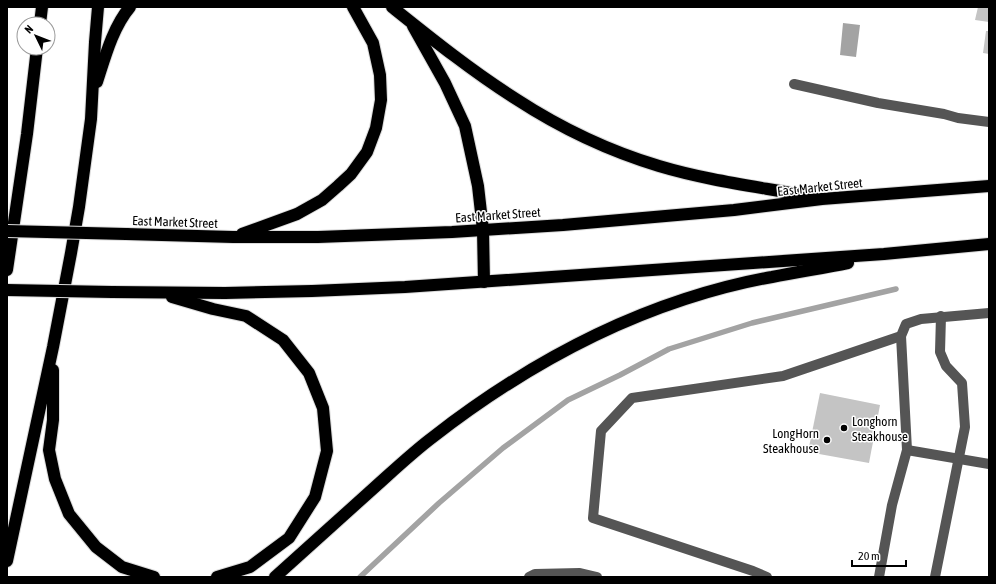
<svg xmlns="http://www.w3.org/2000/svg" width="996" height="584" font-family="'Asap Condensed',sans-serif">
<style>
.water{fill:#a3a3a3}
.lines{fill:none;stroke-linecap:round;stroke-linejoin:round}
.stream{stroke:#a3a3a3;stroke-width:5.5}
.building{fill:#c4c4c4}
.highway-casing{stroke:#dbdbdb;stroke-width:14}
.minor{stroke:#555;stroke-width:10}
.highway{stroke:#000;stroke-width:12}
.highway-bridge-casing{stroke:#dbdbdb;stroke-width:14;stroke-linecap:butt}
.highway-bridge{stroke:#000;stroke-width:12}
.poi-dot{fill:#000;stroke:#fff;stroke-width:1.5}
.labels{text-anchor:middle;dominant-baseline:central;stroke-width:3;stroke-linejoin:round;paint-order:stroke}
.street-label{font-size:13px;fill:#000;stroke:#fff}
.poi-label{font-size:13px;fill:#000;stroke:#fff;text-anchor:start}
</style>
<rect width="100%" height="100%" fill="#fff"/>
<path class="water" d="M843,23L860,25L856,57L840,55Z"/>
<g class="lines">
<path class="stream" d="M360,577L439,503L503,448L568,400L620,375L669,349L752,323L896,289"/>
</g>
<g class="building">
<path d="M978,7H989V22L975,20Z"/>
<path d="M986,31H989V54L983,53Z"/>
<path d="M820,393L880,405L869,463L808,452Z"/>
</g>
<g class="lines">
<g class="highway-casing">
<g id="highway">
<path d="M392,7C432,39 473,72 516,99C559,127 609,151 659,166C709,181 761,187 813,197"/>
<path d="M40,24L42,7"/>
<path d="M413,26L445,83L465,126L478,186L483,230L484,282"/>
<path d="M97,82C105,57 113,27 130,7"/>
<path d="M126,234L233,237H318L452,232L563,225L734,210L822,199L989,186"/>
<path d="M242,234L297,214L322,200L338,186L351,174L367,152L376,128L381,100L380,75L373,43L353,7"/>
<path d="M7,270L27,134L37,48"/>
<path d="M112,292L225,293L312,291L405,287L884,254L989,244"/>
<path d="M172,297L213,309L246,316L283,340L309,373L323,408L327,451L315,497L289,538L250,567L217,577"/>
<path d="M53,370V420L49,450L55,479L69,514L96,547L122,567L154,577"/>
<path d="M7,561L53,347L71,253L79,207L91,119L95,42L98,7"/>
<path d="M275,577C308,547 342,517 375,487C394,470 413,452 433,437C509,378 593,329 685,299C713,290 743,282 772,277C797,272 823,268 848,263"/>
</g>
</g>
<g class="minor">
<path d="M794,84L878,103L944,114L958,118L989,122"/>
<path d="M907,450L989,464"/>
<path d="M529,577L535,574L580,573L597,577"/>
<path d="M767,577L753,571L593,518L601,431L632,398L783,376L901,336L906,324L921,319L989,313"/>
<path d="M879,577L892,505L907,450L901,336"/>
<path d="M935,577L965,427L962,383L946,366L940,352L941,316"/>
</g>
<use href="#highway" class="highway"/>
<g class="highway-bridge-casing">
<g id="highway-bridge">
<path d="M7,231L126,234"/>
<path d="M7,290L112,292"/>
</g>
</g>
<use href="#highway-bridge" class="highway-bridge"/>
</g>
<g class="poi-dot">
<circle cx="844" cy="428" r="4"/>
<circle cx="827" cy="440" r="4"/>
</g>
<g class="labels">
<g class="street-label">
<text transform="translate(820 187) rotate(-6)">East Market Street</text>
<text transform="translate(498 215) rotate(-4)">East Market Street</text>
<text transform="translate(175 222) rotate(2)">East Market Street</text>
</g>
<g class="poi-label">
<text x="852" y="421">Longhorn<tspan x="852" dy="15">Steakhouse</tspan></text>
<text x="819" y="433" text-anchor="end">LongHorn<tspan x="819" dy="15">Steakhouse</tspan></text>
</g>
</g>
<rect width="996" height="584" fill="none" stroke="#000000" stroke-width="16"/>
<g transform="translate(36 36) rotate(313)"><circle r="19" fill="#ffffff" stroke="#999999"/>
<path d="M0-3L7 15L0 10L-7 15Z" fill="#000000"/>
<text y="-6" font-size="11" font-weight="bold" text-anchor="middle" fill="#000000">N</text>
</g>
<path d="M852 560v6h54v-6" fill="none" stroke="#000000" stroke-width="2"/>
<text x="858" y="560" font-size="12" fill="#000000" stroke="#ffffff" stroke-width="3" paint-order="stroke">20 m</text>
</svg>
